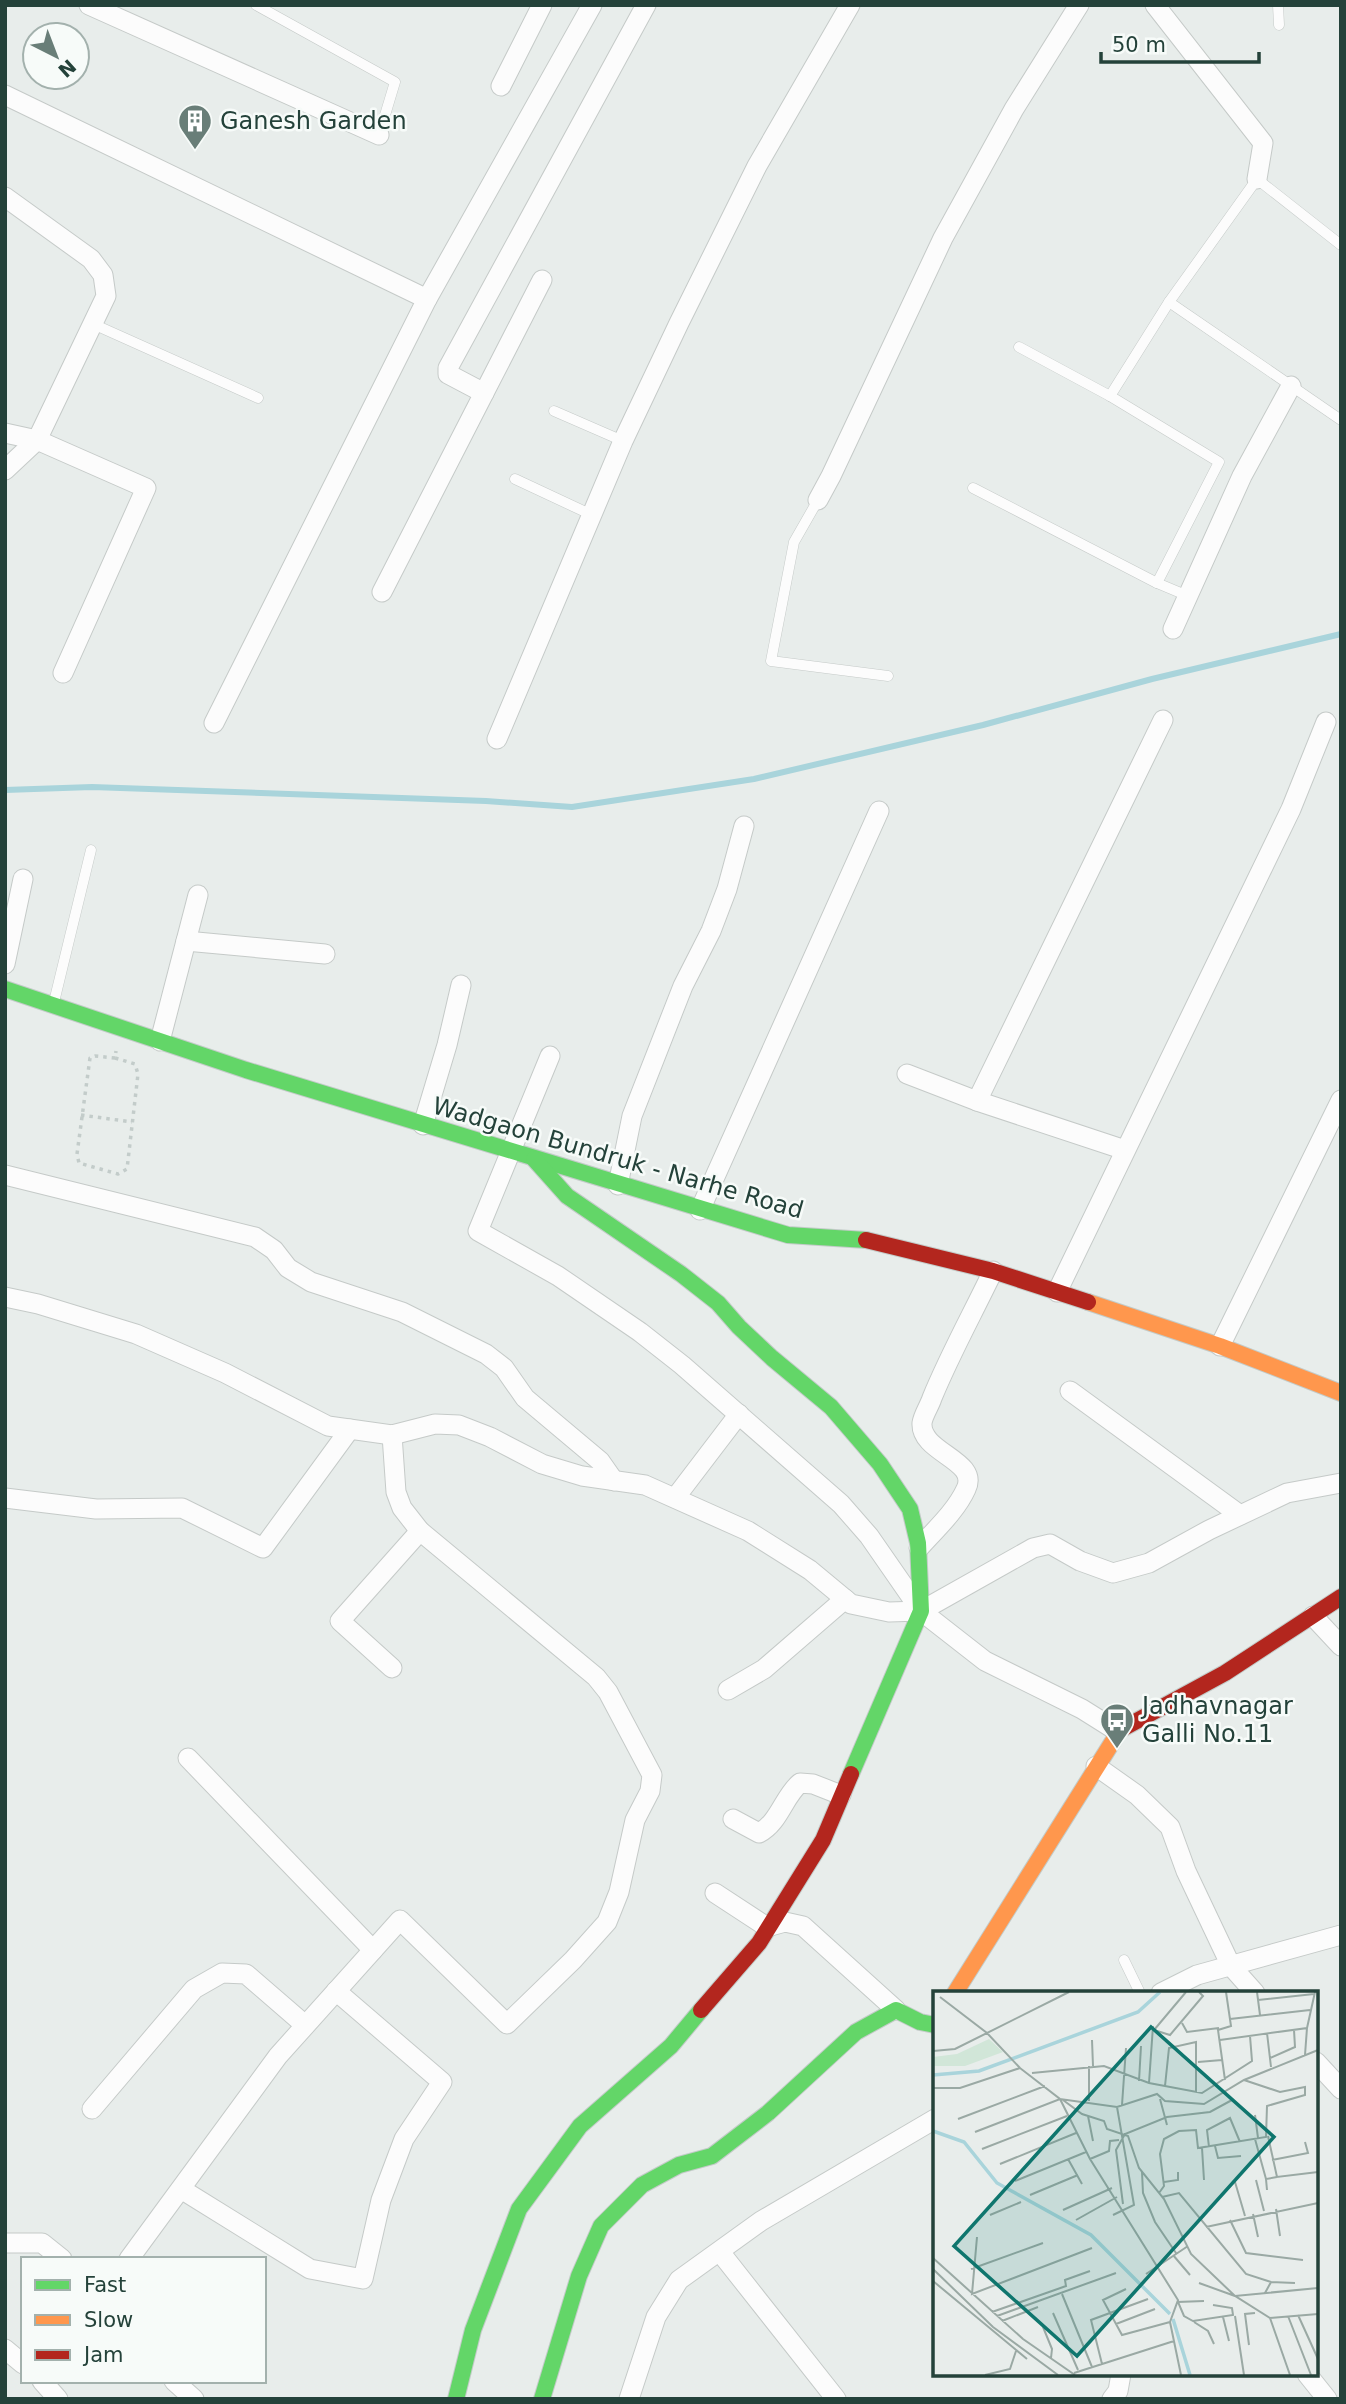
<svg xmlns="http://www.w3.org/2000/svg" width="1346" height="2404" font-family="'DejaVu Sans',sans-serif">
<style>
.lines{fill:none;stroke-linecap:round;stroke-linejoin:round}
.stream{stroke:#a9d4db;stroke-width:6}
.lane-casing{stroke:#c5cac8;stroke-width:11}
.street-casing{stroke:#c5cac8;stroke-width:21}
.fast-casing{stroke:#c3cbc8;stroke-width:18}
.slow-casing{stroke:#c3cbc8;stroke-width:18}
.jam-casing{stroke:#c3cbc8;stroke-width:18}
.path{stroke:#c3ccca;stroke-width:3.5;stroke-dasharray:3.5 5;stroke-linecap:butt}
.lane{stroke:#fcfcfc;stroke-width:10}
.street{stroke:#fcfcfc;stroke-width:19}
.fast{stroke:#63d668;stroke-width:16}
.slow{stroke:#ff974d;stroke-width:16}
.jam{stroke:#b3261e;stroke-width:16}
.labels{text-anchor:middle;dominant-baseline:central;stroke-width:5;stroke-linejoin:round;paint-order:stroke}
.poi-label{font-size:24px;fill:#24423a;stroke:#f7fbf9;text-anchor:start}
.street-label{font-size:24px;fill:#24423a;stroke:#f7fbf9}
.inset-river{fill:none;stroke:#a9d4db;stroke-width:3.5}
.inset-road{fill:none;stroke:#9aa9a4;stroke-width:2}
.view{fill:#0f766e;fill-opacity:0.15;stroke:#0f766e;stroke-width:3.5}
.inset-edge{fill:none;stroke:#24423a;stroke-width:3.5}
</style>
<rect width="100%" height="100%" fill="#e8edeb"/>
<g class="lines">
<path class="stream" d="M5,790L92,787L486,801L572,807L754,779L983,725L1152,679L1341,634"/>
<g class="lane-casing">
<g id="lane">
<path d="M256,5L395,82L379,135"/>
<path d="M1278,5L1279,25"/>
<path d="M1169,302L1341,420"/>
<path d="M93,324L258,398"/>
<path d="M1110,396L1169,302L1257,179L1341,245"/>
<path d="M554,411L623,441"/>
<path d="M515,479L592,515"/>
<path d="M973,488L1157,583L1219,462L1110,396L1019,347"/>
<path d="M818,500L794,542L771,661L888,676"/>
<path d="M1157,583L1188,596"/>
<path d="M54,1002L91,850"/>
<path d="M1124,1960L1140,1993"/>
</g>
</g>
<g class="street-casing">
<g id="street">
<path d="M89,5L379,135"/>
<path d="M1155,5L1263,143L1257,179"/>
<path d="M501,86L542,5"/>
<path d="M5,95L427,299"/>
<path d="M5,197L91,259L103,275L106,296L37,440L5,470"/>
<path d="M484,393L542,280"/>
<path d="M5,433L37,440L146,488L63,673"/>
<path d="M818,500L831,476L943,238L1014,109L1079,5"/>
<path d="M382,592L484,393L448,374V368L646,5"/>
<path d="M1173,629L1242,476L1291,386"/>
<path d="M214,723L427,299L592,5"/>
<path d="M497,739L623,441L679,323L757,166L850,5"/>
<path d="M186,941L325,954"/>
<path d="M5,964L23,879"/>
<path d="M160,1041L198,895"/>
<path d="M550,1056L478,1231L558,1276L640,1332L682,1365L841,1504L869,1536L921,1611L985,1661L1082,1709L1117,1731"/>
<path d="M907,1074L977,1101L1125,1150"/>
<path d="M977,1101L1163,720"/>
<path d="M423,1125L447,1045L461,985"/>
<path d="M5,1175L255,1237L274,1250L288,1268L311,1282L402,1312L486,1354L504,1368L525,1398L600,1461L614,1481"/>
<path d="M618,1185L632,1116L683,986L711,931L727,889L744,826"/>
<path d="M700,1210L879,811"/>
<path d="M1057,1292L1291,809L1326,722"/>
<path d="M5,1297L38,1304L136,1334L225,1373L328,1426L392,1435L435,1424L459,1425L490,1437L542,1464L582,1476L645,1485L748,1531L810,1570L851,1604L889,1612L921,1611L1033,1548L1050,1544L1080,1561L1113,1573L1149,1563L1209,1530L1287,1493L1341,1483"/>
<path d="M1220,1346L1341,1100"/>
<path d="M1070,1391L1240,1515"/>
<path d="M5,1498L96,1509L182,1508L263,1548L350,1429"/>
<path d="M675,1498L739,1414"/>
<path d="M919,1548C935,1530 956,1511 966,1489C980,1460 920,1453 922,1423C923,1415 930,1405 932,1398C950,1354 973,1313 993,1271"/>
<path d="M1313,1616L1341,1646"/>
<path d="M392,1668L340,1621L420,1531"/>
<path d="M728,1690L764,1669L845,1599"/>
<path d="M188,1758L373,1950"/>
<path d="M1096,1766L1137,1795L1170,1827L1186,1871L1231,1966L1255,1993"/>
<path d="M733,1819L759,1833C779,1823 784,1796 800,1783L813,1784L841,1795"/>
<path d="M715,1893L767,1927L785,1922L803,1926L896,2010"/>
<path d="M1161,1993L1197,1975L1341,1935"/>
<path d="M1316,2062L1341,2089"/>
<path d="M92,2109L194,1989L222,1973L246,1974L305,2025"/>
<path d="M181,2189L310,2269L363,2279L381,2200L404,2139L442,2082L336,1991"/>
<path d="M5,2243H42L62,2259"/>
<path d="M720,2252L836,2399"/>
<path d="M129,2259L278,2056L400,1920L507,2024L573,1960L607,1922L619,1892L635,1820L650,1791L652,1775L608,1692L596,1677L420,1531L402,1508L396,1492L392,1435"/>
<path d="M5,2349L23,2364"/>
<path d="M1307,2374L1327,2399"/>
<path d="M42,2381L58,2399"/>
<path d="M174,2381L194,2399"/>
<path d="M629,2399L656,2317L679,2280L761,2221L935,2119"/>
<path d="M1112,2399L1118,2391L1121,2374"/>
</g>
</g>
<g class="fast-casing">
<g id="fast">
<path d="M5,989L246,1070L788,1235L866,1240"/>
<path d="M534,1159L567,1196L681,1274L718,1303L739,1327L772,1358L831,1407L880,1464L910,1509L918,1543L921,1611L851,1774"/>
<path d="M456,2399L473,2330L519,2209L580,2126L671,2046L701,2010"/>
<path d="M542,2399L579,2276L601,2226L642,2185L679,2165L712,2156L768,2113L856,2032L896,2010L920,2022L935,2025"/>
</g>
</g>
<g class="slow-casing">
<g id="slow">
<path d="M1088,1302L1220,1346L1341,1393"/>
<path d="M955,1993L1120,1730"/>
</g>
</g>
<g class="jam-casing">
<g id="jam">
<path d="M866,1240L993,1271L1088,1302"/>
<path d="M1120,1730L1225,1673L1341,1597"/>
<path d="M701,2010L759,1943L823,1840L851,1774"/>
</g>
</g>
<g class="path">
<path d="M115,1058L135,1064L138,1074L127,1169L118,1174L79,1163L77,1154L90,1058L95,1056L115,1058L116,1051"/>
<path d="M81,1115L132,1122"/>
</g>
<use href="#lane" class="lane"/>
<use href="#street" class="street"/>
<use href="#fast" class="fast"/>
<use href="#slow" class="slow"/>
<use href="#jam" class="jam"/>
</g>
<defs>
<g id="building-pin" transform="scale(1.75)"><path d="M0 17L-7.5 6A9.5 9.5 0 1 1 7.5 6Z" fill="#697e78" stroke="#f7fbf9"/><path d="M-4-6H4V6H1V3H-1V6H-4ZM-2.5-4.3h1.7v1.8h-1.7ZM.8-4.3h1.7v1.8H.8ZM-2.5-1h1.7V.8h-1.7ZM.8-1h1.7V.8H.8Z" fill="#fff"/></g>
<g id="bus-pin" transform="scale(1.75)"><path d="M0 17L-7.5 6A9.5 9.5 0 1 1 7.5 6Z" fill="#697e78" stroke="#f7fbf9"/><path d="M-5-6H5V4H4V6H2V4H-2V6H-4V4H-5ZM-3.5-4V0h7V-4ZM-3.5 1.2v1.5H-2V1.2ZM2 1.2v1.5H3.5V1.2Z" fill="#fff"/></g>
</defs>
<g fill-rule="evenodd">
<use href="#building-pin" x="195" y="121"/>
<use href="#bus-pin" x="1117" y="1720"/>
</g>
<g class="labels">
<g class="poi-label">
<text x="220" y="121">Ganesh Garden</text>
<text x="1142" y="1706">Jadhavnagar<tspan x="1142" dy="28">Galli No.11</tspan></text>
</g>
<g class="street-label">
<text transform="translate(618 1158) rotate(16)">Wadgaon Bundruk - Narhe Road</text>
</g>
</g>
<g transform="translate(933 1991)">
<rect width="385" height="385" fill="#e8edeb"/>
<path d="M56,48L70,61L32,75H0V66L24,63Z" fill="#d1e6d8"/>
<path class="inset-river" d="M0,84L46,80L205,21L227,1M0,140L31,151L64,192L158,244L237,323M240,328L257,384"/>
<path class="inset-road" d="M253,1L221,39L237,44L270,5L266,1M324,1L327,24M7,6L54,42L87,77M325,9L381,3M297,28L377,19M249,32L254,41L286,37M334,42L338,76M159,49L160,75M287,49L374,37L382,1M0,60L22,58L136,1M372,64L374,37M337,67L362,56L361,39M265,71L289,69M156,75V110M99,82L171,75L216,92L269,102L319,70L317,45M292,89L285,39L298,35L293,1M206,90L208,55M216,92L220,35M232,95L236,57L263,51V101M0,97H27L87,77L127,108L157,168L245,309L237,331L248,384M227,108L234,134M130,109L149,123L171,130L174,138L195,145L206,177L231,208L258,263L302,305L385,297M189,114L193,57M322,124L325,147M155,125L160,150M25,128L112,95M42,141L127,108L184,116L224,103L232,110L271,113L311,89L385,59M335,145L344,186L385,181M322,148L333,188M282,155L285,167L308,165M276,156L274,139L297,127L307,151M269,157L271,189M49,158L134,125M135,168L149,193M157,168L176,160L177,150L186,149M339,169L375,162L372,151M67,173L143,142M209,181L210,202L222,231L243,262M323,189L331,220M82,190L153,161M231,191L245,189V181M302,191L312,225M334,199L333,188L344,186M226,202L231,195L227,163L231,148L246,140L263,139L265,157L333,146L334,115L372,104V96L347,101L311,89M97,204L145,184M229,206L246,202L313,283L338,291M190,213L183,159L192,143L234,126L277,121L299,109M343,218L347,245M130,219L179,197M320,223L325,246M57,224L88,211M180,224L201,214L184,116M143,229L184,206M297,229L313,262L370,269M273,236L385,212M44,246L39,303L159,257M240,264L257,284M0,267L90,348L142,384M0,278L60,336L125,384M38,278L110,252M213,283L255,255M0,290L94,368M266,292L302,305L337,327L385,323M193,298L170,309L189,344L237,331M332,302L338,291L362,292M129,303L159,376M271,310L245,311L251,325L260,330L300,324L299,317L280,314M59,321L133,295L132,289L157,280M120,322L145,379M365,324L385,368M64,325L183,282M302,325L311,384M355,325L378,384M290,326L296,350M337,327L357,384M69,330L105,316M261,331L275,340L281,353M183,333L222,318M110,336L119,358L118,367M316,354L312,323L322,322M169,373L158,329L215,308M141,382L241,350M52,384L77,378L83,360"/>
<path class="view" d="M218,36L341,146L144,365L21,255Z"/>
<rect width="385" height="385" class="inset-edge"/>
</g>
<rect width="1346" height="2404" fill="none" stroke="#24423a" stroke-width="14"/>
<rect x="21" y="2257" width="245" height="126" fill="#f7fbf9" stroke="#a3b1ad" stroke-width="2"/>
<rect x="35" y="2280" width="35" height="10" fill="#63d668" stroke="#a3b1ad" stroke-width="2"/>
<text x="84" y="2292" font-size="21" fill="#24423a">Fast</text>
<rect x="35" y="2315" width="35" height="10" fill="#ff974d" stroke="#a3b1ad" stroke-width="2"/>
<text x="84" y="2327" font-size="21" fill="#24423a">Slow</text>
<rect x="35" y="2350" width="35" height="10" fill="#b3261e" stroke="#a3b1ad" stroke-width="2"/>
<text x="84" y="2362" font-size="21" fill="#24423a">Jam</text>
<g transform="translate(56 56) rotate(138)"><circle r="33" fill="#f7fbf9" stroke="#a3b1ad" stroke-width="2"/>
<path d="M0-5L12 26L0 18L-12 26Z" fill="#697e78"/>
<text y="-10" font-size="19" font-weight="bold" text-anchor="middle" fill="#24423a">N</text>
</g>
<path d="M1101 52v10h158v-10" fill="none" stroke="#24423a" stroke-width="3.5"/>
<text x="1112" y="52" font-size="21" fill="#24423a" stroke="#f7fbf9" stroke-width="5" paint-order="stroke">50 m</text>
</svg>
